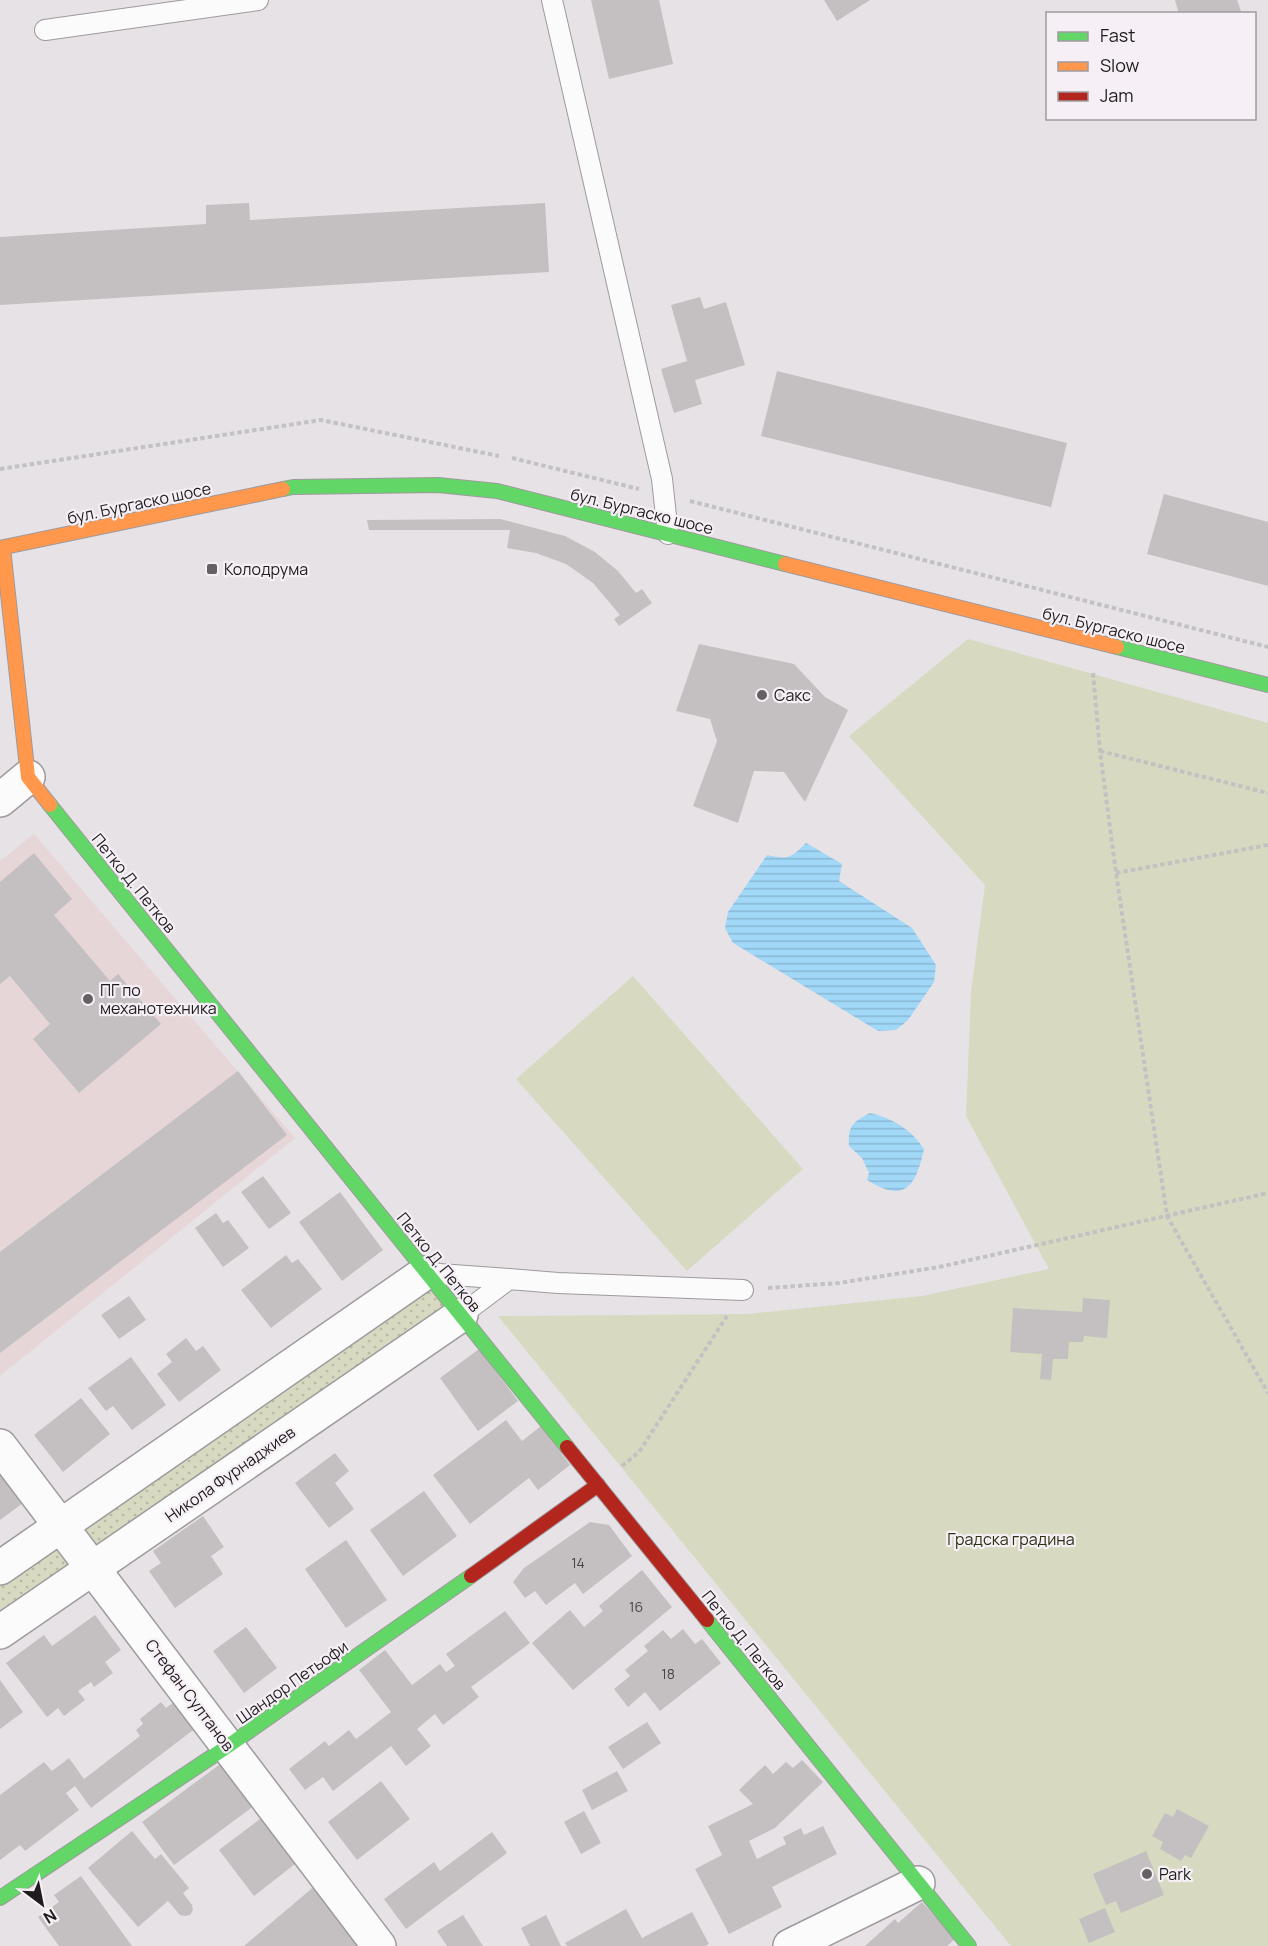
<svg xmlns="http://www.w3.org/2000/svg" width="1268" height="1946" font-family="Manrope,sans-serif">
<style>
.education{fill:#e6d6d8}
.grass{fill:url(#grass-dots)}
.park{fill:#d7dac0}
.water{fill:url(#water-rules)}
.building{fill:#c4c0c1}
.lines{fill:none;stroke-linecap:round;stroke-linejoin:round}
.lane-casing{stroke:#9e9a9d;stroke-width:22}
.street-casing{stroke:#9e9a9d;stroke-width:36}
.fast-casing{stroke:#9e9a9d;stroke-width:16}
.slow-casing{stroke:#9e9a9d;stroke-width:16}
.jam-casing{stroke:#9e9a9d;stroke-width:16}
.path{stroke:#c3c2c3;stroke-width:4;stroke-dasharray:4.5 3;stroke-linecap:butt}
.lane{stroke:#fbfbfb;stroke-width:20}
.street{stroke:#fbfbfb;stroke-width:33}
.fast{stroke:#63d668;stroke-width:14}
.slow{stroke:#ff974d;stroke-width:14}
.jam{stroke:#b3261e;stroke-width:14}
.poi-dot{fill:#646164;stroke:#f6eff5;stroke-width:2}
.labels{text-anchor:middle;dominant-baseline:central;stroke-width:4.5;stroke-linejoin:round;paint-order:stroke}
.number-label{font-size:14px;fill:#484547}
.street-label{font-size:16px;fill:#1e1c1e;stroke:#f6eff5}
.poi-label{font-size:16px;fill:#1e1c1e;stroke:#f6eff5;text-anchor:start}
.park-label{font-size:16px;fill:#2c3110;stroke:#f6eff5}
</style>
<defs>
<pattern id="grass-dots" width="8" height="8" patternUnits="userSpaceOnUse" patternTransform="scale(1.5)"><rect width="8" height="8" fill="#d7dac0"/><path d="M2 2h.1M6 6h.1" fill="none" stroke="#b8baa5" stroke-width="1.8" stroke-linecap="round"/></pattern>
<pattern id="water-rules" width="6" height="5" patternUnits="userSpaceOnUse" patternTransform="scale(1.5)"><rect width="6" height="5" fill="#a1d7f7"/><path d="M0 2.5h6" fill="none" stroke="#8ab8d3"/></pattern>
</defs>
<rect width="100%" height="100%" fill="#e7e2e6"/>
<path class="education" d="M34,834L295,1138L0,1376V861Z"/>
<path class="grass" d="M425,1273L461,1315L0,1632V1568Z"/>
<g class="park">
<path d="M968,639L1268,723V1946H1011L498,1316L747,1314L922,1296L1049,1269L966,1116L971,992L985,885L849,736Z"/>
<path d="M633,976L803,1169L687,1271L516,1079Z"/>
</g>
<g class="water">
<path d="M806,843L842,864L839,881L912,928L936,965L934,982L908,1020L896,1030L878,1031L733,943L725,928L728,912L767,855C788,860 791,858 806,843Z"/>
<path d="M870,1113C892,1118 912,1130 924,1149C916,1186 905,1204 867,1180L869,1173L862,1158L849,1146C848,1125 853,1122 870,1113Z"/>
</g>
<g class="building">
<path d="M591,0H659L673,64L609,79Z"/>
<path d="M824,0H870L837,21Z"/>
<path d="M1175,0H1237L1242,14H1179Z"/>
<path d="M249,203L250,220L545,203L549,272L0,305V237L206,224V205Z"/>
<path d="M700,297L704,309L726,302L745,365L695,380L702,404L674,413L661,369L687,361L671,305Z"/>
<path d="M777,371L1067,443L1051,507L761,436Z"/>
<path d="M1164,494L1268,522V586L1147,554Z"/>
<path d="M500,519L565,536L595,552L618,571L636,593L642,589L652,603L619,626L614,619L620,615L593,583L566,564L536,553L507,548L510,530H369L367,520Z"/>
<path d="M699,644L794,664L825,697L848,710L805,802L784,772L754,771L738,823L693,806L717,741L710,719L676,711Z"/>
<path d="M34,853L72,899L54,915L110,981L118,974L161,1024L79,1093L33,1039L50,1024L10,976L0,984V882Z"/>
<path d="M238,1071L287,1135L0,1353V1252Z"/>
<path d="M263,1176L291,1213L269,1229L241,1192Z"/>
<path d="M340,1192L383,1250L342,1281L299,1222Z"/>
<path d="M216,1213L223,1223L228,1220L249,1248L223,1267L195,1228Z"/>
<path d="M286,1255L292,1263L298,1259L322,1289L271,1328L241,1290Z"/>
<path d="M129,1296L146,1320L119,1339L101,1315Z"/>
<path d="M1083,1298L1110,1300L1107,1338L1084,1336L1083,1342H1069L1068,1359H1053L1051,1380L1040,1379L1042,1354L1010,1352L1013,1308L1082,1312Z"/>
<path d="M186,1338L196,1351L203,1346L221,1370L179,1402L157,1374L172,1362L166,1354Z"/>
<path d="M479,1349L518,1401L478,1431L440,1378Z"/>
<path d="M131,1357L166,1405L132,1430L113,1406L106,1411L88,1388Z"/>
<path d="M81,1398L110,1434L63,1472L34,1435Z"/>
<path d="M506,1420L522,1441L541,1426L570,1465L538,1490L529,1478L470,1524L433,1475Z"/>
<path d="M335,1453L349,1471L335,1483L354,1509L329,1528L295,1483Z"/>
<path d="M0,1464L27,1500L0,1520Z"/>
<path d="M424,1491L457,1536L403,1576L370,1530Z"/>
<path d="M203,1516L224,1547L211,1556L223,1574L175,1608L149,1571L161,1563L153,1551Z"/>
<path d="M590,1522L609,1525L632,1556L583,1594L575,1583L546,1605L535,1591L525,1598L513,1582L524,1568Z"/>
<path d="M346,1540L387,1600L346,1628L305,1569Z"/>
<path d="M642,1570L672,1607L573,1690L532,1643L570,1610L584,1627L603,1611L599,1606Z"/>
<path d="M505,1611L530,1643L471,1687L479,1697L443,1725L435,1714L417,1729L431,1746L406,1766L391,1746L333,1791L323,1777L305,1790L289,1769L325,1741L329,1746L349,1730L356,1739L391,1712L359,1670L385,1650L412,1685L440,1664L446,1672L455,1666L446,1654Z"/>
<path d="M95,1615L121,1650L105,1662L113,1673L94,1687L91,1682L78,1691L85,1700L64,1716L58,1708L47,1717L6,1663L44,1635L52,1646Z"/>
<path d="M246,1627L277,1668L244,1693L213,1651Z"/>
<path d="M683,1629L695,1644L702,1639L721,1663L660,1711L645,1692L628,1707L614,1689L630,1676L625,1670L648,1651L644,1646L663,1630L671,1639Z"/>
<path d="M0,1680L23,1712L0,1729Z"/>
<path d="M181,1697L201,1724L91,1808L75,1786L66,1793L79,1810L25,1851L20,1845L0,1860V1795L44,1762L52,1771L69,1758L84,1779L140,1736L136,1730L143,1724L140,1719L161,1702L166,1708Z"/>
<path d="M647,1722L661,1743L623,1769L608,1747Z"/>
<path d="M227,1759L258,1803L174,1865L142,1822Z"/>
<path d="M802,1760L823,1782L775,1828L749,1841L757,1859L786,1844L783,1837L801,1828L804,1835L823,1826L837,1854L772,1887L782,1907L729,1934L695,1869L722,1855L708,1826L753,1804L739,1790L765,1765L773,1774L786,1762L793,1768Z"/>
<path d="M617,1771L628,1791L592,1810L582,1790Z"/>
<path d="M381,1781L410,1819L357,1860L328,1822Z"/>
<path d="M1177,1809L1209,1826L1191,1858L1185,1855L1181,1861L1160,1849L1163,1842L1152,1836L1165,1813L1173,1817Z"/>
<path d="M584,1811L601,1843L581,1854L564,1822Z"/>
<path d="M269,1812L304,1857L254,1896L219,1850Z"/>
<path d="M132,1831L155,1859L161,1854L189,1888L183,1893L192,1905L193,1910L190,1915L185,1916L180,1915L168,1901L138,1927L88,1868Z"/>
<path d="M492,1832L507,1853L406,1929L384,1899L434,1862L440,1871Z"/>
<path d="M1146,1851L1164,1895L1121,1913L1116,1901L1106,1905L1093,1874Z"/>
<path d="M81,1876L132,1946H59L38,1917L59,1902L54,1895Z"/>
<path d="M317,1884L370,1946H244Z"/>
<path d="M922,1902L955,1939L947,1946H865L895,1919L898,1923Z"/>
<path d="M1105,1908L1115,1932L1089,1943L1079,1919Z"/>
<path d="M626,1909L642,1938L692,1912L709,1944L705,1946H567L565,1943Z"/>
<path d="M463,1915L483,1946H447L437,1931Z"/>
<path d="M546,1915L561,1946H530L521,1928Z"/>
</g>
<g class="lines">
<g class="lane-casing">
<g id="lane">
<path d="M552,0L662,479L668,534"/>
<path d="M45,30L258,0"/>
<path d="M425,1273L509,1279"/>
<path d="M461,1315L509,1279L558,1283L743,1290"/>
</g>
</g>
<g class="street-casing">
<g id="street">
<path d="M0,800L28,777"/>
<path d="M0,1446L379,1946"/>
<path d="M0,1568L425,1273"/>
<path d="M0,1632L461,1315"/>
<path d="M790,1946L918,1883"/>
</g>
</g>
<g class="fast-casing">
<g id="fast">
<path d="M283,489L293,487L438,485L497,491L785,564"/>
<path d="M1117,647L1268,685"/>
<path d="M50,805L567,1447"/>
<path d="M707,1620L969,1946"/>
<path d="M0,1898L228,1746L471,1576"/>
</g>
</g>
<g class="slow-casing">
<g id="slow">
<path d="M0,548L283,489"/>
<path d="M3,548L28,777L50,805"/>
<path d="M785,564L1117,647"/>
</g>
</g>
<g class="jam-casing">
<g id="jam">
<path d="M567,1447L707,1620"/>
<path d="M471,1576L598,1485"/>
</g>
</g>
<g class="path">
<path d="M512,458L639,489"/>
<path d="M0,469L321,420L499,456"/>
<path d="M690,501L1268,647"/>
<path d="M1093,673L1100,751L1116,873L1167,1216L1268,1393"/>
<path d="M1100,751L1268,793"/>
<path d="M1116,873L1268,845"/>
<path d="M768,1288L839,1283L939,1267L1268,1193"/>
<path d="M622,1466L639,1452L727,1316"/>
</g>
<use href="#lane" class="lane"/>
<use href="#street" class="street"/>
<use href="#fast" class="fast"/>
<use href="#slow" class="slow"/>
<use href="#jam" class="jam"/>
</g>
<g class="poi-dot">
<rect x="206" y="563" width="12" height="12" rx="3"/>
<circle cx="762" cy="695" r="6"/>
<circle cx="88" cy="999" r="6"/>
<circle cx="1147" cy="1874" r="6"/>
</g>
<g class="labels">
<g class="number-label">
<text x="578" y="1562">14</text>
<text x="636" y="1606">16</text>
<text x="668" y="1673">18</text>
</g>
<g class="street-label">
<text transform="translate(139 503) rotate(-12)">бул. Бургаско шосе</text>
<text transform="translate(642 511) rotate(14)">бул. Бургаско шосе</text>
<text transform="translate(1114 630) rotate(14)">бул. Бургаско шосе</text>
<text transform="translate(134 883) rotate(51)">Петко Д. Петков</text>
<text transform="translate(439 1262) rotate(51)">Петко Д. Петков</text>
<text transform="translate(230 1474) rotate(-35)">Никола Фурнаджиев</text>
<text transform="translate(744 1640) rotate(51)">Петко Д. Петков</text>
<text transform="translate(292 1682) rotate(-35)">Шандор Петьофи</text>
<text transform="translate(190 1695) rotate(53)">Стефан Султанов</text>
</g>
<g class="poi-label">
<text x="224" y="569">Колодрума</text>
<text x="774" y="695">Сакс</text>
<text x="100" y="990">ПГ по<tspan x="100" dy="18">механотехника</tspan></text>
<text x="1159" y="1874">Park</text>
</g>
<g class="park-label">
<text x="1011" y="1539">Градска градина</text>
</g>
</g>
<rect x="1046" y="12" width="210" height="108" fill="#f6eff5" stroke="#a09b9f" stroke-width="1.5"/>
<rect x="1058" y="32" width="30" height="9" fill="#63d668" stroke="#a09b9f" stroke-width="1.5"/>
<text x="1100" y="42" font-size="18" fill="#1e1c1e">Fast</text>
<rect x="1058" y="62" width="30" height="9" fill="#ff974d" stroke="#a09b9f" stroke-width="1.5"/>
<text x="1100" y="72" font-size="18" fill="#1e1c1e">Slow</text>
<rect x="1058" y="92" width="30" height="9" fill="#b3261e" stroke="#a09b9f" stroke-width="1.5"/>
<text x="1100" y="102" font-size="18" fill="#1e1c1e">Jam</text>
<g transform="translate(42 1904) rotate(148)" stroke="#f6eff5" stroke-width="4.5" paint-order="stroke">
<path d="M0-4.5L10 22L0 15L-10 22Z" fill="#1e1c1e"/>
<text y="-9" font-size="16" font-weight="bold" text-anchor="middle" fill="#1e1c1e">N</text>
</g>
</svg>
